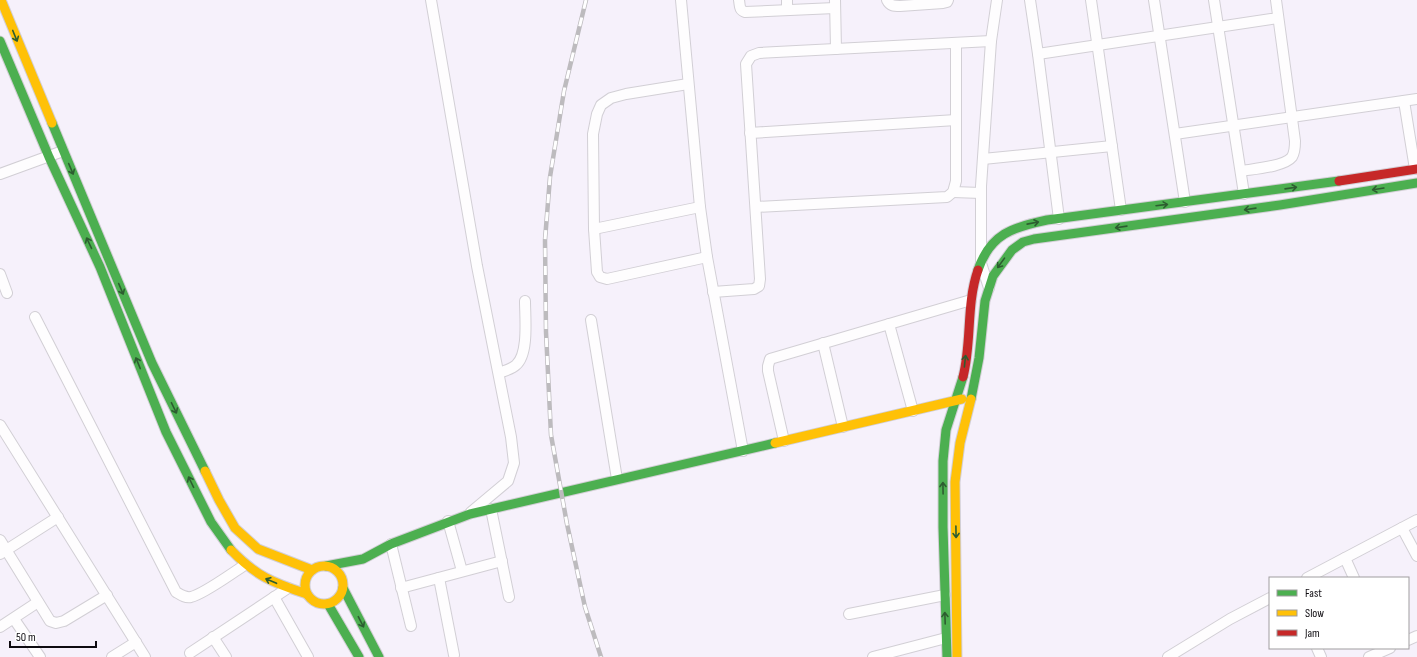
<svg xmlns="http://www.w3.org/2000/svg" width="1417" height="657" font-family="'Sofia Sans Condensed',sans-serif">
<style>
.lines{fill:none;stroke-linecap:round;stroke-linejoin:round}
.street-casing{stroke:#d2cfd5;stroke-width:12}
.fast-casing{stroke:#d2cfd5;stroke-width:11}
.slow-casing{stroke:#d2cfd5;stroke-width:11}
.jam-casing{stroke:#d2cfd5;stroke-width:11}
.street{stroke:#fefdfe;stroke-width:10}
.fast{stroke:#4caf50;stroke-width:9}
.slow{stroke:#ffc107;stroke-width:9}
.jam{stroke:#c62828;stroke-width:9}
.rail-casing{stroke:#bdbbbe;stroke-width:4.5}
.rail{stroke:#fff;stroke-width:3;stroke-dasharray:9;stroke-linecap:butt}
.oneway{stroke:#2d5d30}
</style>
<rect width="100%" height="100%" fill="#f6f1fb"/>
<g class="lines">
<g class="street-casing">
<g id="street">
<path d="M431,0L477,266L511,437L514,463L508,481L471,512"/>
<path d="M681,0L700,207L707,257L743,451"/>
<path d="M739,0C740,6 739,10 745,12L835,8"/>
<path d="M787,0V10"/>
<path d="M835,0L836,49"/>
<path d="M887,0C890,6 894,6 900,6L943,3L947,2L948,0"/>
<path d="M1030,0L1038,54L1059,219"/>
<path d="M1091,0L1121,210"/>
<path d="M1154,0L1185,202"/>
<path d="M1214,0L1244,194"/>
<path d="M1038,54L1278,18"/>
<path d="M688,84L626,94L611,98L601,105L597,114L593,134L594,229L597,272L600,277L607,279L707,257"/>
<path d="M1404,101L1415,169"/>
<path d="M750,133L956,120"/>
<path d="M1175,134L1417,99"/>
<path d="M983,159L1112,146"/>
<path d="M1241,171C1253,169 1284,167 1292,157C1295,152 1295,147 1295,141L1276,0"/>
<path d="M0,174L63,151"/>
<path d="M953,192L981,193"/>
<path d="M756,207L947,197L953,192L956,181V43"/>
<path d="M594,229L700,207"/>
<path d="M0,274L7,293"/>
<path d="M989,288L981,263V186L991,41L997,0"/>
<path d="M713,292L754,289L759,286L760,279L746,64L751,56L759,53L991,41"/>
<path d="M35,317L176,592C181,595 185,598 191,597C204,594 232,573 245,565"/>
<path d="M591,320L617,479"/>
<path d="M889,324L913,411"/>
<path d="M823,343L843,427"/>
<path d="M499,373C504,371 512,369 516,365C529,354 525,317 525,301"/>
<path d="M0,425L145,657"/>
<path d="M784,441L768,371V366L770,359L971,300"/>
<path d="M491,509L509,597"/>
<path d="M448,521L462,571"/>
<path d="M1402,528L1417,556"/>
<path d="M0,540L50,621L56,623L64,621L107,595"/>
<path d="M391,544L411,626"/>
<path d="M0,554L58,517"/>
<path d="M1345,558L1354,578"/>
<path d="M439,578L454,655"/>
<path d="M1307,578L1417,520"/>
<path d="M401,588L502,561"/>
<path d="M274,597L308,657"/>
<path d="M849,614L945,595"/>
<path d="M14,619L40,657"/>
<path d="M0,627L38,602"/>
<path d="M213,637L226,657"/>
<path d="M1408,640L1417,636"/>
<path d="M1317,648L1321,657"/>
<path d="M190,653L288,588"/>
<path d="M112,657L136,642"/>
<path d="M873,657L946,638"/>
<path d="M1168,657L1230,619L1270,598"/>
<path d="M1369,657L1390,648"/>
</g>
</g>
<g class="fast-casing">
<g id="fast">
<path d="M0,41L49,157L100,267L166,432L211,522L231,550"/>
<path d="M52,123L152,363L205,471"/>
<path d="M978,270C990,234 1013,227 1047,220L1339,181"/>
<path d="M971,399L979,358L985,301L993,276L1012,250L1023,242L1034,239L1280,205L1417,183"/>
<path d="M326,566L363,559L391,544L470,514L775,443"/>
<path d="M343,588L379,657"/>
<path d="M328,604L359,657"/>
<path d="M947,657L943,527V461L946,430L963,377"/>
</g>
</g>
<g class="slow-casing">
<g id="slow">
<path d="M1,0L52,123"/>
<path d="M775,443L962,399"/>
<path d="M205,471L219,500L235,528L258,549L312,570"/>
<path d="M231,550C256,576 273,583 307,594"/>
<circle cx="324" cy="585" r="19"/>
<path d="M957,657L955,482L960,443L971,399"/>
</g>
</g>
<g class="jam-casing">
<g id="jam">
<path d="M1339,181L1417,169"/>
<path d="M963,377C972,342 966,304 978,270"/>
</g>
</g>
<use href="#street" class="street"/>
<use href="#fast" class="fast"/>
<use href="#slow" class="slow"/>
<use href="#jam" class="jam"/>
<g class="rail-casing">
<path id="rail" d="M586,0L564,91L550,177L545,240L546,332L551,435L567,524L585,607L601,657"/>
</g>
<use href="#rail" class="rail"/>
</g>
<defs><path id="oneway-shaft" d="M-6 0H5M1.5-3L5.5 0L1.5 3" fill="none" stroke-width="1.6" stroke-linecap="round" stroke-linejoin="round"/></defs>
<g class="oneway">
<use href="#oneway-shaft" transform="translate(15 36) rotate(68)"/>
<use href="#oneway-shaft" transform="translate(71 169) rotate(67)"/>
<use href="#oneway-shaft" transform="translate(1291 188) rotate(-8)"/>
<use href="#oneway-shaft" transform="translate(1378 189) rotate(171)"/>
<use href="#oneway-shaft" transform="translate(1162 205) rotate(-7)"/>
<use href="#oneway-shaft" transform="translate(1250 209) rotate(172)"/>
<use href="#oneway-shaft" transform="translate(1033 223) rotate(-11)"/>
<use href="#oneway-shaft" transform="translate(1121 227) rotate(172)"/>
<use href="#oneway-shaft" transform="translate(89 243) rotate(-115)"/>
<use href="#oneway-shaft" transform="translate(1001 263) rotate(126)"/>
<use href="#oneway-shaft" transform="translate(121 289) rotate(67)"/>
<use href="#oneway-shaft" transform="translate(965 361) rotate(-84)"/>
<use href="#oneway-shaft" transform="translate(138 363) rotate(-112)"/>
<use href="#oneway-shaft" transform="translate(174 408) rotate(64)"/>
<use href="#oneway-shaft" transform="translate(191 482) rotate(-116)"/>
<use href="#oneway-shaft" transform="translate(943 488) rotate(-91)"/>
<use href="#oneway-shaft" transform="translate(956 532) rotate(89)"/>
<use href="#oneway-shaft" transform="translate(271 581) rotate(-157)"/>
<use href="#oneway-shaft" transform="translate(945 618) rotate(-92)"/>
<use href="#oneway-shaft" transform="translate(361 622) rotate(63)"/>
</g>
<rect x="1269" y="577" width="140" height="72" fill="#ffffff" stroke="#9f9d9f"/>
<rect x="1277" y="590" width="20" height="6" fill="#4caf50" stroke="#9f9d9f"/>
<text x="1305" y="597" font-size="12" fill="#0e0b10">Fast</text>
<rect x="1277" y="610" width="20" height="6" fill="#ffc107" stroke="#9f9d9f"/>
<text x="1305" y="617" font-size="12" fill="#0e0b10">Slow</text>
<rect x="1277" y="630" width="20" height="6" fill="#c62828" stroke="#9f9d9f"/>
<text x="1305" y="637" font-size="12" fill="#0e0b10">Jam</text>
<path d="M10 641v6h86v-6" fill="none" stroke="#0e0b10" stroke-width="2"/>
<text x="16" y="641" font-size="12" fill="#0e0b10" stroke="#ffffff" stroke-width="3" paint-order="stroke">50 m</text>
</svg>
